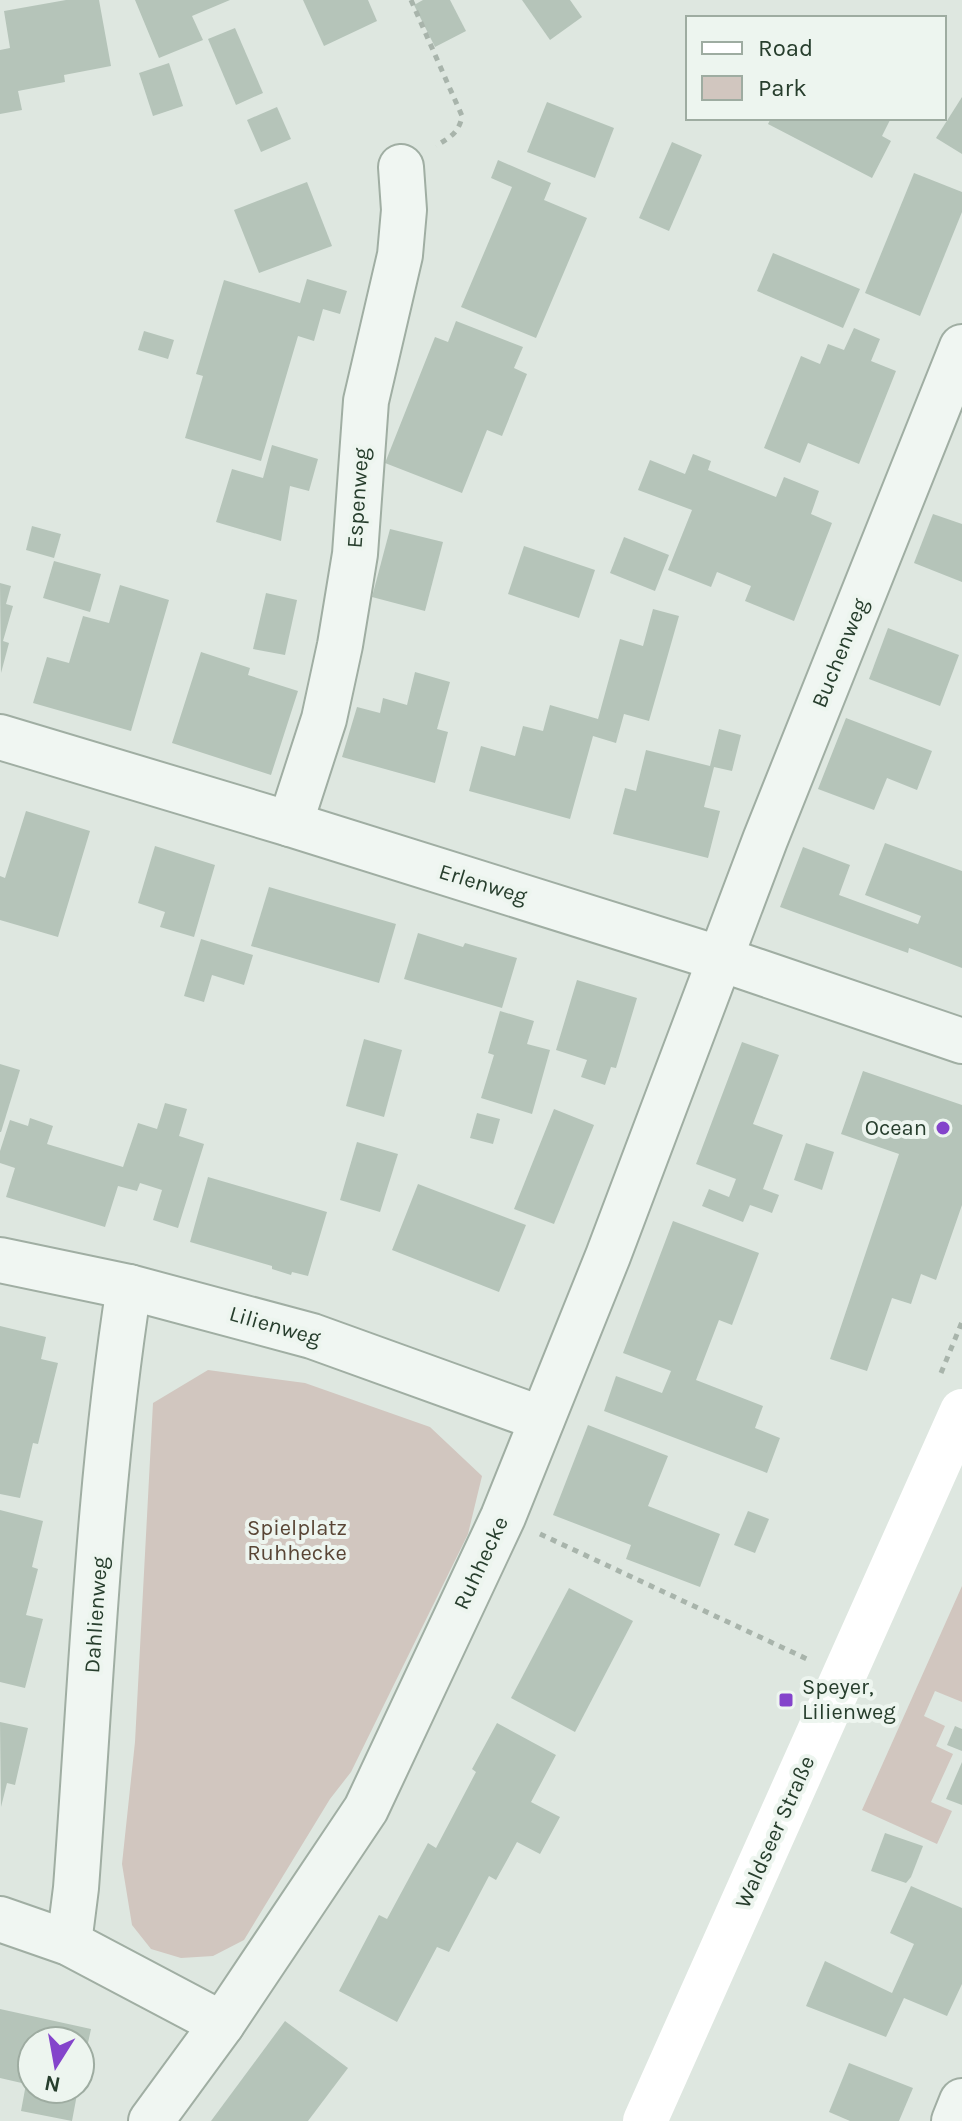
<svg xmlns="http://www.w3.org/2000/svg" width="962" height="2121" font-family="Karla,sans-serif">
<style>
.green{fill:#d1c6bf}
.building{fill:#b5c4b9}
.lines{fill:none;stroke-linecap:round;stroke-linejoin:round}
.street-casing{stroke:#a0aea3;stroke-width:48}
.path{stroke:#a8b4ab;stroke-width:5;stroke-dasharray:6 6;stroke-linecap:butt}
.street{stroke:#f0f6f2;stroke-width:44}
.secondary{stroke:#fff;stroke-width:44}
.poi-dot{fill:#8444cb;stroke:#edf5ef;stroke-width:3}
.labels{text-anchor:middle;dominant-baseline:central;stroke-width:8;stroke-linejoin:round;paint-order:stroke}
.street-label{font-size:22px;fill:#273e2d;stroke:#edf5ef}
.poi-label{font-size:22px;fill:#273e2d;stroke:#edf5ef;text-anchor:end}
.park-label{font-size:22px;fill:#594535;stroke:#edf5ef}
</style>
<rect width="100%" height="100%" fill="#dee7e0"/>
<g class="green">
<path d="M208,1370L305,1383L430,1427L482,1476L468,1534L351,1772L330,1799L244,1940L213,1956L181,1958L151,1949L132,1925L122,1864L135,1742L153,1403Z"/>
<path d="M962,1586V1702L935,1691L924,1716L945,1726L936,1746L953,1754L931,1802L952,1811L937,1844L862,1810Z"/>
</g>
<g class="building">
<path d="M66,0H99L111,66L64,75L65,82L18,91L22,110L0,114V50L10,48L4,11Z"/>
<path d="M135,0H230L192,16L203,40L159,58Z"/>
<path d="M303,0H368L377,21L324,46Z"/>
<path d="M423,0H450L466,31L435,47L414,5Z"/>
<path d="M522,0H570L582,17L550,40Z"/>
<path d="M235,28L263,93L236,105L208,39Z"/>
<path d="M169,63L183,106L153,116L139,73Z"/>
<path d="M962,97V154L936,138Z"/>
<path d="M547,102L614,128L595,178L527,152Z"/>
<path d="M277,107L291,139L261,152L247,120Z"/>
<path d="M771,118H891L882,136L891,141L872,178L768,124Z"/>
<path d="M672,142L702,155L669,231L639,218Z"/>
<path d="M498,160L551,183L544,200L587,218L536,338L461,307L512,187L491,178Z"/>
<path d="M914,173L962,192V212L920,316L865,293Z"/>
<path d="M307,182L332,246L259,273L234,210Z"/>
<path d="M773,253L860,289L843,328L757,291Z"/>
<path d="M307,279L347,291L340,314L323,309L314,341L298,336L261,461L185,438L203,376L196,374L224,280L300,303Z"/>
<path d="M456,321L523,347L514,368L527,374L502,436L487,430L462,493L385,463L435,337L448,342Z"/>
<path d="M854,328L880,339L871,361L896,371L859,464L808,443L800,463L764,448L801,356L820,364L828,344L844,350Z"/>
<path d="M144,331L174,340L168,359L138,350Z"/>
<path d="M272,445L318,459L309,491L290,486L281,541L216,522L232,469L263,478Z"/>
<path d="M693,454L711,461L708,470L776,497L784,477L819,491L811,514L832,523L794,621L745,601L751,586L717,572L711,587L668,570L692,510L638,490L650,460L685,474Z"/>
<path d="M933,514L962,524V582L914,563Z"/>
<path d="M32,526L61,534L54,558L26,550Z"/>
<path d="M390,529L443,542L425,611L372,597Z"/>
<path d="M624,537L669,555L655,591L610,573Z"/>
<path d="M524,546L595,570L579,618L508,594Z"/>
<path d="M54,561L101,574L90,612L43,598Z"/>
<path d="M0,583L11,586L6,604L13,606L3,641L9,643L1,673Z"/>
<path d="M120,585L169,600L131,731L33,703L47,657L69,663L83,616L109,623Z"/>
<path d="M266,593L297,600L285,655L253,649Z"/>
<path d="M653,609L679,616L649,721L624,714L616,743L593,736L570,819L469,791L481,746L515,756L523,726L543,731L550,705L598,719L620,639L643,646Z"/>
<path d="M888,628L959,655L940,706L869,679Z"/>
<path d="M201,652L250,668L248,675L298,691L271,775L172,743Z"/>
<path d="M415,672L450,682L437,729L448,732L435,783L342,757L357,707L380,713L383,698L407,705Z"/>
<path d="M846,718L932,751L917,790L887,778L874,810L818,789Z"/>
<path d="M719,729L741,735L732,771L714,767L704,807L720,811L708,858L613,834L625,788L636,791L646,750L710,766Z"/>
<path d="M26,811L90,831L58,937L0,920V876L5,878Z"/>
<path d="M885,843L962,871V968L909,948L908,953L780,907L803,847L850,865L839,895L918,924L921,916L865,895Z"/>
<path d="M155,846L215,865L194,937L160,927L165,912L138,903Z"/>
<path d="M269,887L396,924L379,983L251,946Z"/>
<path d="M418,933L463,947L465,943L517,958L502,1008L404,979Z"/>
<path d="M201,939L253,955L244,985L212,975L204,1002L184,996Z"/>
<path d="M577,980L637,998L616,1068L611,1067L605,1085L581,1077L587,1060L556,1050Z"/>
<path d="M500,1011L534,1021L527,1044L550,1050L532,1114L481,1098L494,1055L488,1053Z"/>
<path d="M364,1039L402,1050L384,1117L346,1106Z"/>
<path d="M742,1042L779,1055L753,1124L783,1135L763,1189L779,1195L772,1213L750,1205L743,1222L702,1206L709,1189L729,1197L736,1179L696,1164Z"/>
<path d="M0,1064L20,1070L1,1132H0Z"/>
<path d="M863,1071L962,1105V1205L936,1280L921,1274L911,1304L892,1298L867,1371L830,1359L899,1154L841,1134Z"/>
<path d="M165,1103L187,1109L179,1136L204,1144L178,1228L153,1220L162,1190L140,1183L137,1191L118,1186L105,1227L6,1197L15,1168L0,1163V1151L10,1120L28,1126L30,1118L53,1126L47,1144L123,1167L138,1123L157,1129Z"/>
<path d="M554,1109L594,1125L554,1224L514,1209Z"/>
<path d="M477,1113L500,1119L493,1144L470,1138Z"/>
<path d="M357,1142L398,1154L380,1212L340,1200Z"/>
<path d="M806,1143L834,1152L822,1190L794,1180Z"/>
<path d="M208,1177L327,1212L308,1276L292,1272L291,1275L272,1269V1266L190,1242Z"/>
<path d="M418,1184L526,1225L499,1292L392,1250Z"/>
<path d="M673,1221L759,1253L732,1325L719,1320L696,1380L763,1406L755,1428L780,1438L767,1473L604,1411L616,1376L662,1393L671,1371L623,1353Z"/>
<path d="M0,1326L46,1337L41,1359L58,1363L38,1444L33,1443L20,1498L0,1494Z"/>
<path d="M588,1425L668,1456L648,1506L720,1534L700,1587L626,1559L631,1545L553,1515Z"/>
<path d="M0,1510L43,1521L32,1567L38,1569L26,1615L43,1619L25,1688L0,1682Z"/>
<path d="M748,1511L769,1519L755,1553L734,1545Z"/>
<path d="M569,1588L633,1621L575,1732L511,1698Z"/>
<path d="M0,1722L28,1728L15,1785L7,1783L1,1807Z"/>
<path d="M497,1723L556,1755L531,1802L560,1817L540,1854L517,1842L496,1880L489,1876L449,1952L437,1947L397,2022L339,1991L379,1915L387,1919L428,1843L436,1848L476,1772L472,1769Z"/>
<path d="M955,1726L962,1729V1751L947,1745Z"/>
<path d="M962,1762V1805L946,1799Z"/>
<path d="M885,1833L923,1846L911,1877L906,1883L871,1871Z"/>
<path d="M911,1886L962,1908V1984L947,2016L904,1998L886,2037L806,2006L825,1961L892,1993L914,1944L890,1933Z"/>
<path d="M0,2009L91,2029L81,2075L80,2041H32V2089H78L72,2121L21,2111L26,2084L0,2078Z"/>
<path d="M285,2021L348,2068L308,2121H211Z"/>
<path d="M849,2063L913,2088L899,2121H850L829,2112Z"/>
</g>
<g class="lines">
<g class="street-casing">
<g id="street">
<path d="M0,737L290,824L721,959L962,1041"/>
<path d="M290,824L324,719L340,645L355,554L366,401L400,255L404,210L401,167"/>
<path d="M0,1260L129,1287L312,1336L542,1419"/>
<path d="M0,1919L69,1943L222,2024"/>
<path d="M69,1943L76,1888C91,1687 98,1485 129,1287"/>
<path d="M151,2121L222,2024L366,1809L503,1517L608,1256L765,840L962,347"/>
<path d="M954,2121L962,2101"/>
</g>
</g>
<g class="path">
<path d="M411,0L462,116C459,133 450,137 436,146"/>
<path d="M941,1373L962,1322"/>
<path d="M540,1534L807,1659"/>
</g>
<use href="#street" class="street"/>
<path class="secondary" d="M645,2121L962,1411"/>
</g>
<g class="poi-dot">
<circle cx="943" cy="1128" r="8"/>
<rect x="778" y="1692" width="16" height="16" rx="4"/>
</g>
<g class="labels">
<g class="street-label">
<text transform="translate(358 498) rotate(-86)">Espenweg</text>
<text transform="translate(840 653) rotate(-68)">Buchenweg</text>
<text transform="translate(483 884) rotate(17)">Erlenweg</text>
<text transform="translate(275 1326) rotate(16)">Lilienweg</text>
<text transform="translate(481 1563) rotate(-65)">Ruhhecke</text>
<text transform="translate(96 1615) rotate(-86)">Dahlienweg</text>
<text transform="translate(775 1832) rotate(-66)">Waldseer Straße</text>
</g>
<g class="poi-label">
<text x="927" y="1128">Ocean</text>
<text x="802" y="1687" text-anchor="start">Speyer,<tspan x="802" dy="25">Lilienweg</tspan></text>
</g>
<g class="park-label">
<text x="297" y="1528">Spielplatz<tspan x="297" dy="25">Ruhhecke</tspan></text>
</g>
</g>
<rect x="686" y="16" width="260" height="104" fill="#edf5ef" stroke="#9eaca1" stroke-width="2"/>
<rect x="702" y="42" width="40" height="12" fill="#ffffff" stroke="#9eaca1" stroke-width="2"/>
<text x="758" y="56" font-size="24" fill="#273e2d">Road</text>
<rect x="702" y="76" width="40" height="24" fill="#d1c6bf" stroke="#9eaca1" stroke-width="2"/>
<text x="758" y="96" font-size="24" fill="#273e2d">Park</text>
<g transform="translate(56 2065) rotate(191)"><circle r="38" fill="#edf5ef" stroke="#9eaca1" stroke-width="2"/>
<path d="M0-6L14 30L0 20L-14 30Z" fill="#8444cb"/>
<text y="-12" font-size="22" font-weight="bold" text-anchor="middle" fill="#273e2d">N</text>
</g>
</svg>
